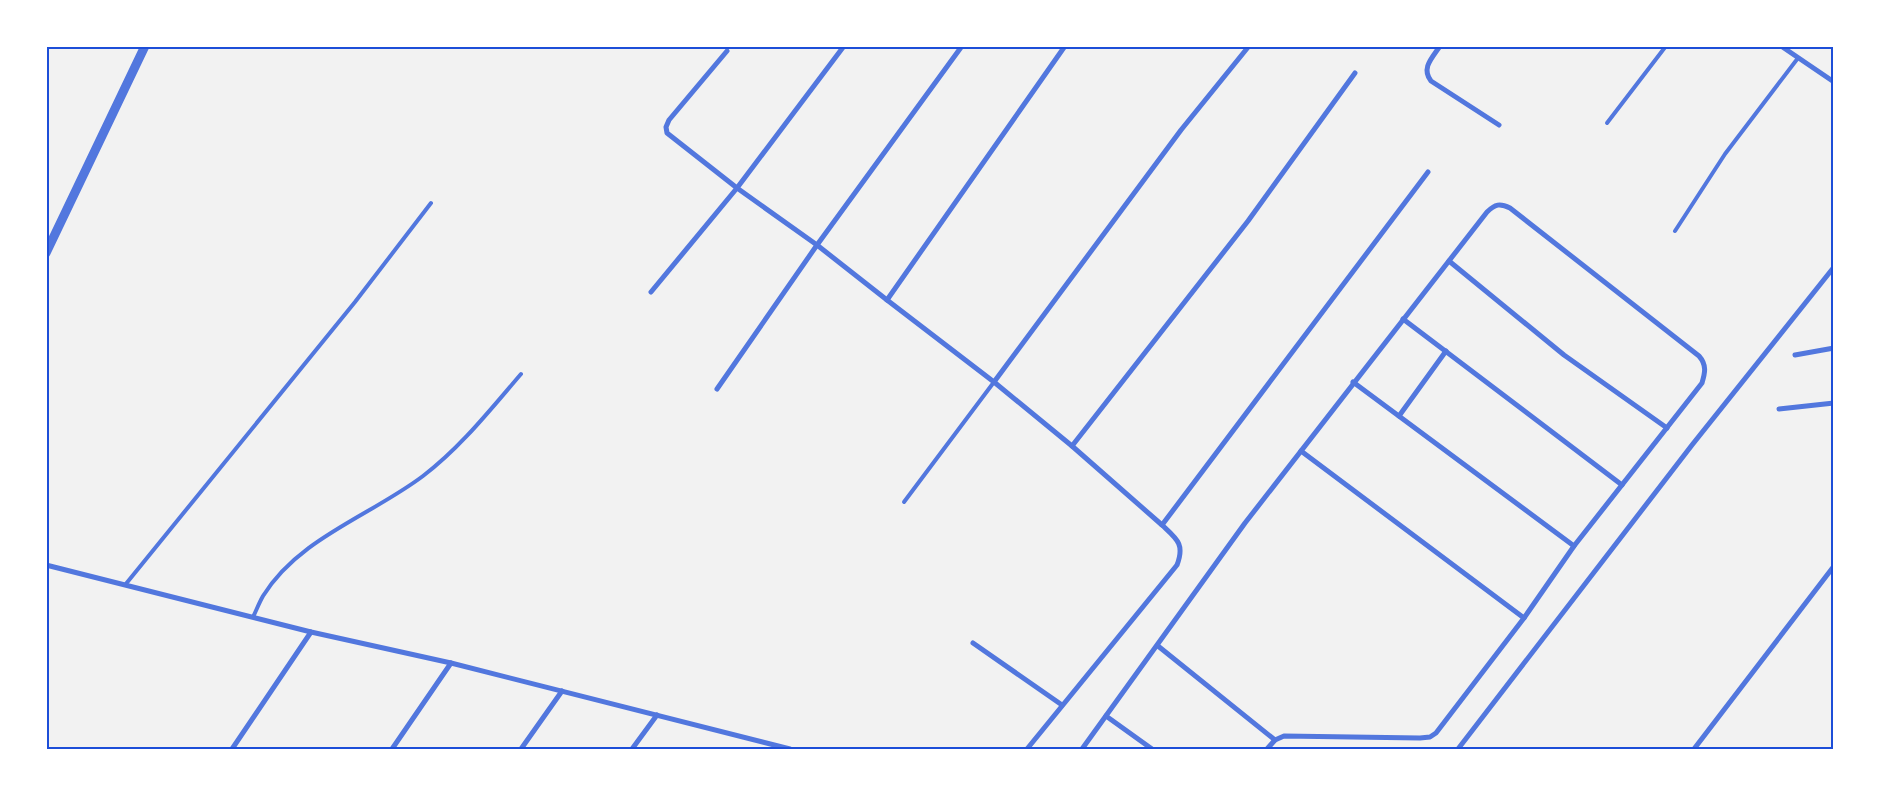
<svg xmlns="http://www.w3.org/2000/svg" width="1880" height="795" font-family="Raleway,sans-serif">
<style>
.lines{fill:none;stroke-linecap:round;stroke-linejoin:round}
.service{stroke:#5277de;stroke-width:4}
.minor{stroke:#5277de;stroke-width:5}
.tertiary{stroke:#5277de;stroke-width:9}
.neatline{fill:none;stroke:#1d4ed8;stroke-width:2}
</style>
<rect width="100%" height="100%" fill="#f2f2f2"/>
<g class="lines">
<g class="service">
<path d="M1607,123L1666,46"/>
<path d="M1675,231L1725,154L1798,58"/>
<path d="M904,502L994,382"/>
<path d="M125,585L355,302L431,203"/>
<path d="M253,617C256,611 259,603 263,596C299,538 370,516 423,476C460,448 490,410 521,374"/>
</g>
<g class="minor">
<path d="M1440,46C1432,58 1421,68 1431,81L1499,125"/>
<path d="M1781,46L1834,82"/>
<path d="M727,51L669,120L666,127L667,133L737,188L817,245L887,300L994,382L1072,446L1162,525C1177,539 1185,544 1177,565L1027,749"/>
<path d="M1449,261L1564,355L1667,428"/>
<path d="M651,292L737,188L844,46"/>
<path d="M887,300L1065,46"/>
<path d="M1403,319L1622,485"/>
<path d="M1795,355L1834,348"/>
<path d="M994,382L1181,130L1249,46"/>
<path d="M1353,382L1574,546"/>
<path d="M717,389L817,245L962,46"/>
<path d="M1779,409L1834,403"/>
<path d="M1399,416L1446,351"/>
<path d="M1072,446L1248,221L1355,73"/>
<path d="M1301,451L1524,618"/>
<path d="M1162,525L1428,172"/>
<path d="M46,565L311,632L451,663L790,749"/>
<path d="M973,643L1062,705"/>
<path d="M1158,646L1275,740"/>
<path d="M1106,716L1152,749"/>
<path d="M232,749L311,632"/>
<path d="M392,749L451,663"/>
<path d="M521,749L562,691"/>
<path d="M632,749L657,715"/>
<path d="M1082,749L1245,523L1487,212C1495,204 1500,203 1510,208L1699,356C1707,365 1705,373 1702,383L1574,546L1524,618L1436,733L1430,737L1420,738L1284,736L1275,740L1267,749"/>
<path d="M1458,749L1692,445L1834,267"/>
<path d="M1694,749L1834,566"/>
</g>
<path class="tertiary" d="M46,253L145,46"/>
</g>
<rect width="1880" height="795" fill="none" stroke="#ffffff" stroke-width="95"/>
<rect x="48" y="48" width="1784" height="700" class="neatline"/>
</svg>
